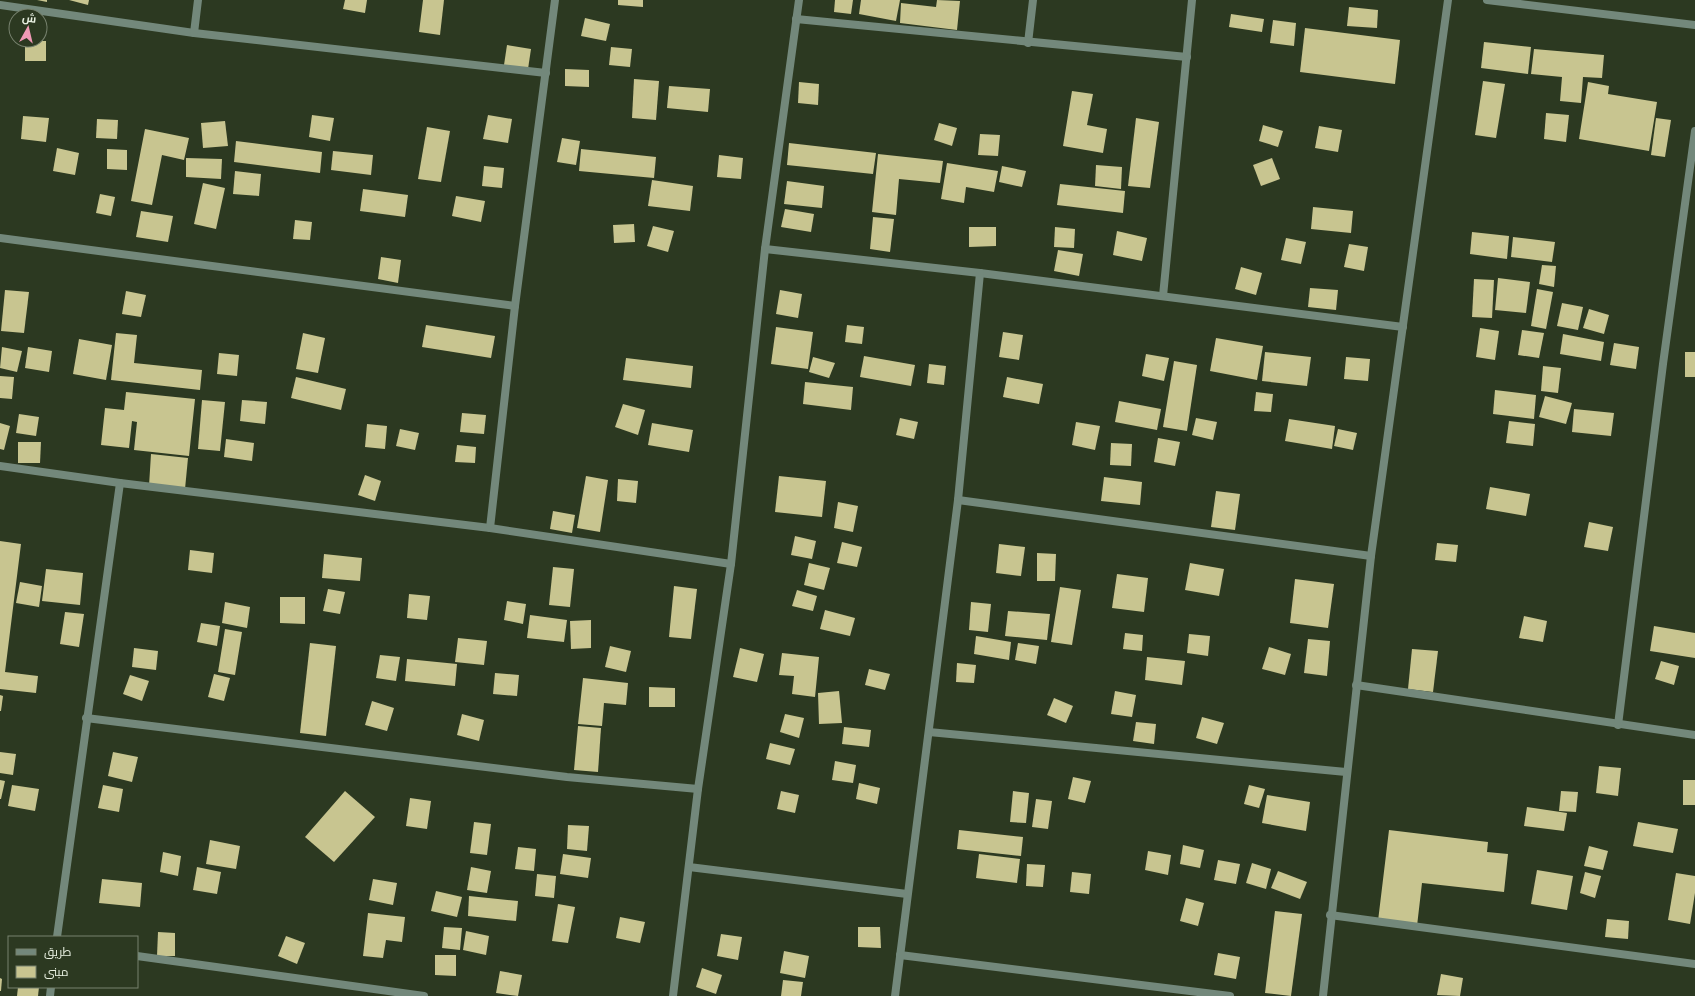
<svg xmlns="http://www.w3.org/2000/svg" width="1695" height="996" font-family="'Times New Roman',Cairo,serif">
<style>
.building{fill:#c8c590}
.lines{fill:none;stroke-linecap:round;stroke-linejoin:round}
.minor{stroke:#73887b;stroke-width:8}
.tertiary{stroke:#73887b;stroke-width:8}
</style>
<rect width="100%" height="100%" fill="#2c3921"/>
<g class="building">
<path d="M37,0H47V2Z"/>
<path d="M69,0H89L88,5Z"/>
<path d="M345,0H367L365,13L343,9Z"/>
<path d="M423,0H444L440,35L419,32Z"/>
<path d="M618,0H643V7L618,5Z"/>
<path d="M835,0H853L851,14L834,12Z"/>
<path d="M861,0H900L896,21L859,14Z"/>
<path d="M937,0L960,1L957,30L900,23L901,3L936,7Z"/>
<path d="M1349,7L1378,10L1377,28L1347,26Z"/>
<path d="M1231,14L1264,19L1262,32L1229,27Z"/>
<path d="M585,18L610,24L606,41L581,36Z"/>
<path d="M1273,20L1296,23L1294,46L1270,43Z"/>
<path d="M1305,28L1400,40L1395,84L1300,72Z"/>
<rect x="25" y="41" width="21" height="20"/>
<path d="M1484,42L1531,47L1528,74L1481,68Z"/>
<path d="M507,45L531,49L528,69L504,65Z"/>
<path d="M611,47L632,49L630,67L609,65Z"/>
<path d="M1534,49L1604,55L1602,78L1583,77L1581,103L1560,101L1562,77L1531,74Z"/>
<path d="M565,69L589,70V87L565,86Z"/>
<path d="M634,79L659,81L656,120L632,118Z"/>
<path d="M1483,81L1505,84L1496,138L1475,135Z"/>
<path d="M799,82L819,84L818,105L798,103Z"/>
<path d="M1588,82L1609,86L1608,94L1657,102L1649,151L1579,139Z"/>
<path d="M669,86L710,89L708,112L667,108Z"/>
<path d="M1072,91L1093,94L1087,125L1107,129L1103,153L1063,146Z"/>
<path d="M1546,113L1569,115L1566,142L1544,139Z"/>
<path d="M312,115L334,118L330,141L309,137Z"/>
<path d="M488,115L512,119L508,143L483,139Z"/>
<path d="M23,116L49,118L46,142L21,139Z"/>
<path d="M1136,118L1159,122L1150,188L1128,186Z"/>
<path d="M1656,118L1671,120L1665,157L1651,155Z"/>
<path d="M97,119L118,120L117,139L96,138Z"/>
<path d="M225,121L228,146L203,148L201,123Z"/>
<path d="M939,123L957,128L952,146L934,140Z"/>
<path d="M1263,125L1283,131L1278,147L1259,141Z"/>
<path d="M1319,126L1342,130L1338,152L1315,148Z"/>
<path d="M427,127L450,131L441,182L418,179Z"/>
<path d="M145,129L189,138L184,160L162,155L152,205L131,201Z"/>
<path d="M980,134L1000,135L998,156L978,155Z"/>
<path d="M562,138L580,141L576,165L557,162Z"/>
<path d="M236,141L322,152L320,173L234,162Z"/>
<path d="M789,143L876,153L873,174L787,165Z"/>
<path d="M57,148L79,153L75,175L53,171Z"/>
<path d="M107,149L127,150V170L107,169Z"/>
<path d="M581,149L656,157L654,178L579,171Z"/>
<path d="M333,151L373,155L371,175L331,170Z"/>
<path d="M878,154L943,161L940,183L899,179L896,215L872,212Z"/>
<path d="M719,155L743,158L741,179L717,177Z"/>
<path d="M186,158L222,159L221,179L186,177Z"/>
<path d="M1272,158L1280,179L1261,186L1253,165Z"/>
<path d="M947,163L998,171L994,192L966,187L964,203L941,199Z"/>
<path d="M1096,165L1122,167L1121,189L1095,186Z"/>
<path d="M484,166L504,168L502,188L482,186Z"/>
<path d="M1002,166L1026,171L1022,187L999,182Z"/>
<path d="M235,171L261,174L259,196L233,194Z"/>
<path d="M652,180L693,186L690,211L648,206Z"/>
<path d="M787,181L824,186L822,208L784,204Z"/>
<path d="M203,183L225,188L216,229L194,224Z"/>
<path d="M1060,184L1125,191L1123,213L1057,205Z"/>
<path d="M363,189L408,195L405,217L360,211Z"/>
<path d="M100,194L115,197L111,216L96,213Z"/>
<path d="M456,196L485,201L481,222L452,216Z"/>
<path d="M1313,207L1353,211L1351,233L1311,229Z"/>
<path d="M785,209L814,214L811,232L781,227Z"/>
<path d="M141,211L173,216L168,242L136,237Z"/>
<path d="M873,217L894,219L890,252L870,249Z"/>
<path d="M295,220L312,222L310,240L293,239Z"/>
<path d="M634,224L635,242L614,243L613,225Z"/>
<path d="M653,226L674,231L668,252L647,246Z"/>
<path d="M969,227H996V246L969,247Z"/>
<path d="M1055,227L1075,229L1074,248L1054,247Z"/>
<path d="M1117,231L1147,238L1142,261L1113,255Z"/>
<path d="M1472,232L1509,236L1507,259L1470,254Z"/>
<path d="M1513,237L1555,242L1552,262L1511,257Z"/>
<path d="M1286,238L1306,242L1301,264L1281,260Z"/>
<path d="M1349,244L1368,247L1364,271L1344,267Z"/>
<path d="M1058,250L1083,254L1079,276L1054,271Z"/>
<path d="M381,257L401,260L398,283L378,279Z"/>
<path d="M1542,265L1556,266L1554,287L1539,284Z"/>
<path d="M1241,267L1262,273L1256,295L1235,289Z"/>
<path d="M1498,278L1530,282L1526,313L1495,310Z"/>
<path d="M1474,279L1494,280L1492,318L1472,317Z"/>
<path d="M1310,288L1338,290L1336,310L1308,307Z"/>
<path d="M1537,289L1553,292L1546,329L1531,326Z"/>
<path d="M5,290L29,292L24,333L1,331Z"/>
<path d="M780,290L802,294L798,318L776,314Z"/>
<path d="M126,291L146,295L141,317L122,314Z"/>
<path d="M1562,303L1583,307L1578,330L1557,326Z"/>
<path d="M1589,309L1609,315L1604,334L1583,328Z"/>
<path d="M426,325L495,336L491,358L422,347Z"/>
<path d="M847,325L864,327L862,344L845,342Z"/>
<path d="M776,327L813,332L808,369L771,364Z"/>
<path d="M1480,328L1499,331L1495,360L1476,357Z"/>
<path d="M1522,330L1544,333L1539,358L1518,355Z"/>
<path d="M1003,332L1023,335L1019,360L999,357Z"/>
<path d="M116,333L137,335L134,363L202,370L200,390L111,380Z"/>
<path d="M303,333L325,338L318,373L296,369Z"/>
<path d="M1563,334L1604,342L1601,361L1560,354Z"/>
<path d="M1216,338L1263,346L1257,380L1210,371Z"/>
<path d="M79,339L112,345L106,380L73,374Z"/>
<path d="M1614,343L1639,347L1636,369L1610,365Z"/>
<path d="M2,347L22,351L17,372L0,368Z"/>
<path d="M28,347L52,351L49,372L25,368Z"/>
<path d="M1265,352L1311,357L1307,386L1262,381Z"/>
<rect x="1685" y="352" width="10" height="25"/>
<path d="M219,353L239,355L237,376L217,374Z"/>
<path d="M1146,354L1169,358L1164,381L1142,376Z"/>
<path d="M864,356L915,365L911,386L860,377Z"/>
<path d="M813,357L835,363L829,378L809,372Z"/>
<path d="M1346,357L1370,359L1368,381L1344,379Z"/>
<path d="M626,358L693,366L691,388L623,380Z"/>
<path d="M1174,361L1197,365L1187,431L1163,427Z"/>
<path d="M929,364L946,366L944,385L927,383Z"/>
<path d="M1543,366L1561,368L1558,393L1541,391Z"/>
<path d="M0,376L14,377L12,399L0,398Z"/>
<path d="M296,377L346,389L341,410L291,398Z"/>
<path d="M1007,377L1043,384L1039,404L1003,397Z"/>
<path d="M805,382L853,387L851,410L803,404Z"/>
<path d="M1495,390L1536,395L1534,419L1493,414Z"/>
<path d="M126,392L195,399L189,456L134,450L137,422L132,421L129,448L101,445L105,408L124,410Z"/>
<path d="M1256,392L1273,394L1271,412L1254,411Z"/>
<path d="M1545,396L1572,403L1566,424L1539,417Z"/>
<path d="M202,400L225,402L220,451L198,449Z"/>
<path d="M242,400L267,402L265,424L240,421Z"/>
<path d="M1119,401L1161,409L1157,430L1115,422Z"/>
<path d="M623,404L645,410L638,435L615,427Z"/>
<path d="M1574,409L1614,413L1611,436L1572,432Z"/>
<path d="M462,413L486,415L484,434L460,432Z"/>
<path d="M19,414L39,417L36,436L16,433Z"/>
<path d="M900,418L918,422L914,439L896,435Z"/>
<path d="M1196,418L1217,422L1213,440L1192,435Z"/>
<path d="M1289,419L1335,426L1332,449L1285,441Z"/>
<path d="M1509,421L1535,424L1533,446L1506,443Z"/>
<path d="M1076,422L1100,426L1095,450L1072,445Z"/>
<path d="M0,423L10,426L4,450L0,449Z"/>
<path d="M652,423L693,430L689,452L648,445Z"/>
<path d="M367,424L387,426L385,449L365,447Z"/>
<path d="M400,429L419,433L415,450L396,446Z"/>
<path d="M1338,429L1357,433L1353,450L1334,446Z"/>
<path d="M1158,438L1180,442L1175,466L1154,462Z"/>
<path d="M226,439L254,443L252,461L224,457Z"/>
<path d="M18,442H41L40,463H18Z"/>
<path d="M1111,443L1132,444L1131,466L1110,465Z"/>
<path d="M457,445L476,447L475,463L455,462Z"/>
<path d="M151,454L188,458L185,489L149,486Z"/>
<path d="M365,475L381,481L375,501L358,495Z"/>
<path d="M586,476L608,480L600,532L577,528Z"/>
<path d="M779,476L826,481L822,517L775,512Z"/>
<path d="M1104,477L1142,482L1140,505L1101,501Z"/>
<path d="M618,479L638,481L636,503L617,501Z"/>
<path d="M1490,487L1530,494L1526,516L1486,509Z"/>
<path d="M1216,491L1240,494L1235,530L1211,527Z"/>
<path d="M838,502L858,506L853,532L834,528Z"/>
<path d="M553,511L575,515L572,533L550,529Z"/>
<path d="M1589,522L1613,527L1608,551L1584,547Z"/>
<path d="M795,536L816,541L812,559L791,555Z"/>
<path d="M0,541L21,544L5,672L38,676L36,693L0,689Z"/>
<path d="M842,542L862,547L857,567L837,563Z"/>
<path d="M1437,543L1458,545L1456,562L1435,560Z"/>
<path d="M999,544L1025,547L1021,576L996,573Z"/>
<path d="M190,550L214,553L212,573L188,570Z"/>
<path d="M1037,553L1056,554L1055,581H1037Z"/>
<path d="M324,554L362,558L360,581L322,578Z"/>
<path d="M809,563L830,568L824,590L804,585Z"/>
<path d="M1190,563L1224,569L1219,596L1185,590Z"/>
<path d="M553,567L574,569L570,607L549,605Z"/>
<path d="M46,569L83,573L80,605L42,601Z"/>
<path d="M1117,574L1148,578L1144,612L1112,608Z"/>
<path d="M1295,579L1334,584L1328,628L1290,623Z"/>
<path d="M20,582L42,586L39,607L16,603Z"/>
<path d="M674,586L697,589L691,639L669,637Z"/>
<path d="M1060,587L1081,590L1072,645L1051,642Z"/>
<path d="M328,589L345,592L340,614L323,611Z"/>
<path d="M797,590L817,596L813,611L792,606Z"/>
<path d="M409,594L430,596L427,620L407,618Z"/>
<path d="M280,597H305V624L280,623Z"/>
<path d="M507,601L526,604L523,624L504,620Z"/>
<path d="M225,602L250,607L247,628L222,623Z"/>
<path d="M971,602L991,604L988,632L969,630Z"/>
<path d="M825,610L855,618L850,636L820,629Z"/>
<path d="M1008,611L1050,614L1047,640L1005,636Z"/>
<path d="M65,612L84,614L79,647L60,644Z"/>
<path d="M530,615L567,620L564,642L527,638Z"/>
<path d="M1524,616L1547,621L1543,642L1519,638Z"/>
<path d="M591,620V648L571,649L570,621Z"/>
<path d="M201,623L220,626L217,646L197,642Z"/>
<path d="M1654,626L1695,633V658L1650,651Z"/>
<path d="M225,629L242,632L235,675L218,672Z"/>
<path d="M1125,633L1143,635L1142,651L1123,649Z"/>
<path d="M1189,634L1210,636L1208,656L1187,653Z"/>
<path d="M976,636L1011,642L1009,660L974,654Z"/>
<path d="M458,638L487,641L484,665L455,662Z"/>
<path d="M1308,639L1330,641L1327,676L1304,673Z"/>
<path d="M310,643L336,646L326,736L300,733Z"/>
<path d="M1018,643L1039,646L1036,664L1015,660Z"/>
<path d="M610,646L631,651L626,672L605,667Z"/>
<path d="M1269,647L1291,654L1285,675L1262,669Z"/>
<path d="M134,648L158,651L156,670L132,667Z"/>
<path d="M740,648L764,654L757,682L733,677Z"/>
<path d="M1412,649L1438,651L1433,692L1408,689Z"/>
<path d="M782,653L819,657L815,697L792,694L794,676L779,675Z"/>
<path d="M380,655L400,657L396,681L376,678Z"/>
<path d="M1147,657L1185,661L1182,685L1145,680Z"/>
<path d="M407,659L457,664L455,686L405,681Z"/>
<path d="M1661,661L1679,666L1674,685L1655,679Z"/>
<path d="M957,663L976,665L974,683L956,682Z"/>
<path d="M869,669L890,674L885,690L865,685Z"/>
<path d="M495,673L519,675L517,696L493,694Z"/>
<path d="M214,674L230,678L224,701L208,697Z"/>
<path d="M130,675L149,681L142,701L123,694Z"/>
<path d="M583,678L628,683L626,705L604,703L602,726L578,724Z"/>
<path d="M649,687L675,688V707H649Z"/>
<path d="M839,691L842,723L819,724L818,693Z"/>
<path d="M1115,691L1136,695L1132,717L1111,714Z"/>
<path d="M0,695L3,696L1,711H0Z"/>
<path d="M1054,698L1073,706L1066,723L1047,715Z"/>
<path d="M372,701L394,708L387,731L365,725Z"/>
<path d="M462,714L484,720L479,741L457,735Z"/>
<path d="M785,714L804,718L799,738L780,732Z"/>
<path d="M1202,717L1224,723L1217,744L1196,738Z"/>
<path d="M1136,722L1156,724L1154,744L1133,741Z"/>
<path d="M578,726L601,728L598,772L574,770Z"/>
<path d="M844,727L871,730L869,747L842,744Z"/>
<path d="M770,743L795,749L790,765L766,759Z"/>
<path d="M0,752L16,754L13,775L0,773Z"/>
<path d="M113,752L138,757L132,782L108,776Z"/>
<path d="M835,761L856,765L853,783L832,780Z"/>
<path d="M1599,766L1621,768L1618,796L1596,793Z"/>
<path d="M1073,777L1091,781L1085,803L1068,799Z"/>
<path d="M0,780L5,781L1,799H0Z"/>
<rect x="1683" y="780" width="12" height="25"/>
<path d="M859,783L880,788L877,804L856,799Z"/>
<path d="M12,785L39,789L35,811L8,806Z"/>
<path d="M103,785L123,789L119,812L98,808Z"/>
<path d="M1249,785L1265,789L1259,808L1244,804Z"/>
<path d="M345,791L375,817L334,862L305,837Z"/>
<path d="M781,791L799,795L795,813L777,809Z"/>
<path d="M1013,791L1029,793L1026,823L1010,822Z"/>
<path d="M1561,791L1578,792L1576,812L1559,811Z"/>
<path d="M1267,795L1310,802L1306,831L1262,823Z"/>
<path d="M410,798L431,801L427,829L406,826Z"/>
<path d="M1036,799L1052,801L1048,829L1032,827Z"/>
<path d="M1527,807L1567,813L1564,831L1524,826Z"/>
<path d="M474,822L491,824L487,855L470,853Z"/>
<path d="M1638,822L1678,829L1673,853L1633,846Z"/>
<path d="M568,825L589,826L587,851L567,849Z"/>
<path d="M959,830L1023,837L1021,856L957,849Z"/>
<path d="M1389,830L1488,842L1487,852L1508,854L1504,892L1422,883L1417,926L1378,921Z"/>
<path d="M210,840L240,846L236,869L206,864Z"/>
<path d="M1183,845L1204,850L1200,868L1180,864Z"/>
<path d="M1589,846L1608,851L1603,870L1584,866Z"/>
<path d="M518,847L536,849L534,871L515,869Z"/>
<path d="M1148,851L1171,855L1168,875L1145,870Z"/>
<path d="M163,852L181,856L178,876L160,872Z"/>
<path d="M563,854L591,858L588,878L560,874Z"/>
<path d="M979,854L1020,859L1017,883L976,878Z"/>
<path d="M1218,860L1240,864L1236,884L1214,880Z"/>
<path d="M1252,863L1271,869L1266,889L1246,883Z"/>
<path d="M1027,864L1045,865L1043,887L1026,886Z"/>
<path d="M197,867L221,872L217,894L193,890Z"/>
<path d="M471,867L491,871L487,893L467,890Z"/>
<path d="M1537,870L1573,876L1567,910L1531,904Z"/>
<path d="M1278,871L1307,882L1300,899L1271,888Z"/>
<path d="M1072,872L1091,874L1089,894L1070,892Z"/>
<path d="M1585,872L1601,876L1595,898L1580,893Z"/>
<path d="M1676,873L1695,876V893L1690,924L1668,920Z"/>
<path d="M537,874L556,876L554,898L535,896Z"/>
<path d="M102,879L142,883L140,907L99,903Z"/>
<path d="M373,879L397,883L393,905L369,900Z"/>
<path d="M436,891L462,897L457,917L431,911Z"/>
<path d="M469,896L518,901L516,921L468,916Z"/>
<path d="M1186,898L1204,903L1198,926L1180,921Z"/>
<path d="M558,904L575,907L568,943L552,941Z"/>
<path d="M1275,911L1302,914L1291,996L1265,993Z"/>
<path d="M368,913L405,917L402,942L386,940L383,958L363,956Z"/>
<path d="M620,917L645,922L640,943L616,938Z"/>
<path d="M1607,919L1629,921L1628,939L1605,937Z"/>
<path d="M444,927L462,928L460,950L442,948Z"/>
<path d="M858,927H880L881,948L858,947Z"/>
<path d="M466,931L489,936L486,955L463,950Z"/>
<path d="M158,932L175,933V956H157Z"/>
<path d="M721,934L742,937L738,960L717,956Z"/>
<path d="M286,936L305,943L297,964L278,956Z"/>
<path d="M784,951L809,956L805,978L780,973Z"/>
<path d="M1218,953L1240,957L1236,979L1214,975Z"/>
<path d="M435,955H456V976L435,975Z"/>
<path d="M702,968L722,975L716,994L696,987Z"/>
<path d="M500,971L522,975L518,996L496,993Z"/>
<path d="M1441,974L1463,978L1460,996L1437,995Z"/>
<path d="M0,978L2,979L1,991H0Z"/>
<path d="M783,980L803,982L801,996H781Z"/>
<path d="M18,987H39L38,996H17Z"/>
</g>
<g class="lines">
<g class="minor">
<path d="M1487,0L1695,25"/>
<path d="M0,5L194,33L546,73"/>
<path d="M796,19L1187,57"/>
<path d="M194,33L198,0"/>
<path d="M1028,43L1033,0"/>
<path d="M0,238L515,306"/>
<path d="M765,249L980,273L1403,327"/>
<path d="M1163,296L1192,0"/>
<path d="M0,466L120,483L490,528L731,564"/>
<path d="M958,500L1371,556"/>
<path d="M490,528L515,306L555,0"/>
<path d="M1356,685L1695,735"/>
<path d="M86,718L567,777L698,789"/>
<path d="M1618,725L1663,364L1695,131"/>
<path d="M929,732L1346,772"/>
<path d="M689,867L907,894"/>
<path d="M1330,915L1695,964"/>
<path d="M57,937L120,483"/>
<path d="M900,955L1230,996"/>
<path d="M137,956L424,996"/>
<path d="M50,996L51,987"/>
<path d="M673,996L698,789L731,564L765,249L799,0"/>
<path d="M895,996L958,500L980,273"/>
</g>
<path class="tertiary" d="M1323,996L1371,556L1448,0"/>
</g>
<rect x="8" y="936" width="130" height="52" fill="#2c3921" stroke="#77826e"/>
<rect x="16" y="949" width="20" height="6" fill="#73887b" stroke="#77826e"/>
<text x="44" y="956" font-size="12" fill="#e8f0e1">طريق</text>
<rect x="16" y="966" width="20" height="12" fill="#c8c590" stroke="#77826e"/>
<text x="44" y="976" font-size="12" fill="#e8f0e1">مبنى</text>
<g transform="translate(28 28) rotate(8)"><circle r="19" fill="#2c3921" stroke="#77826e"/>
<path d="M0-3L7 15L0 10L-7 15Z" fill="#f09ab5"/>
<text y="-6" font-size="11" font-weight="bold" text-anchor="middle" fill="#e8f0e1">ش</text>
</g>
</svg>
